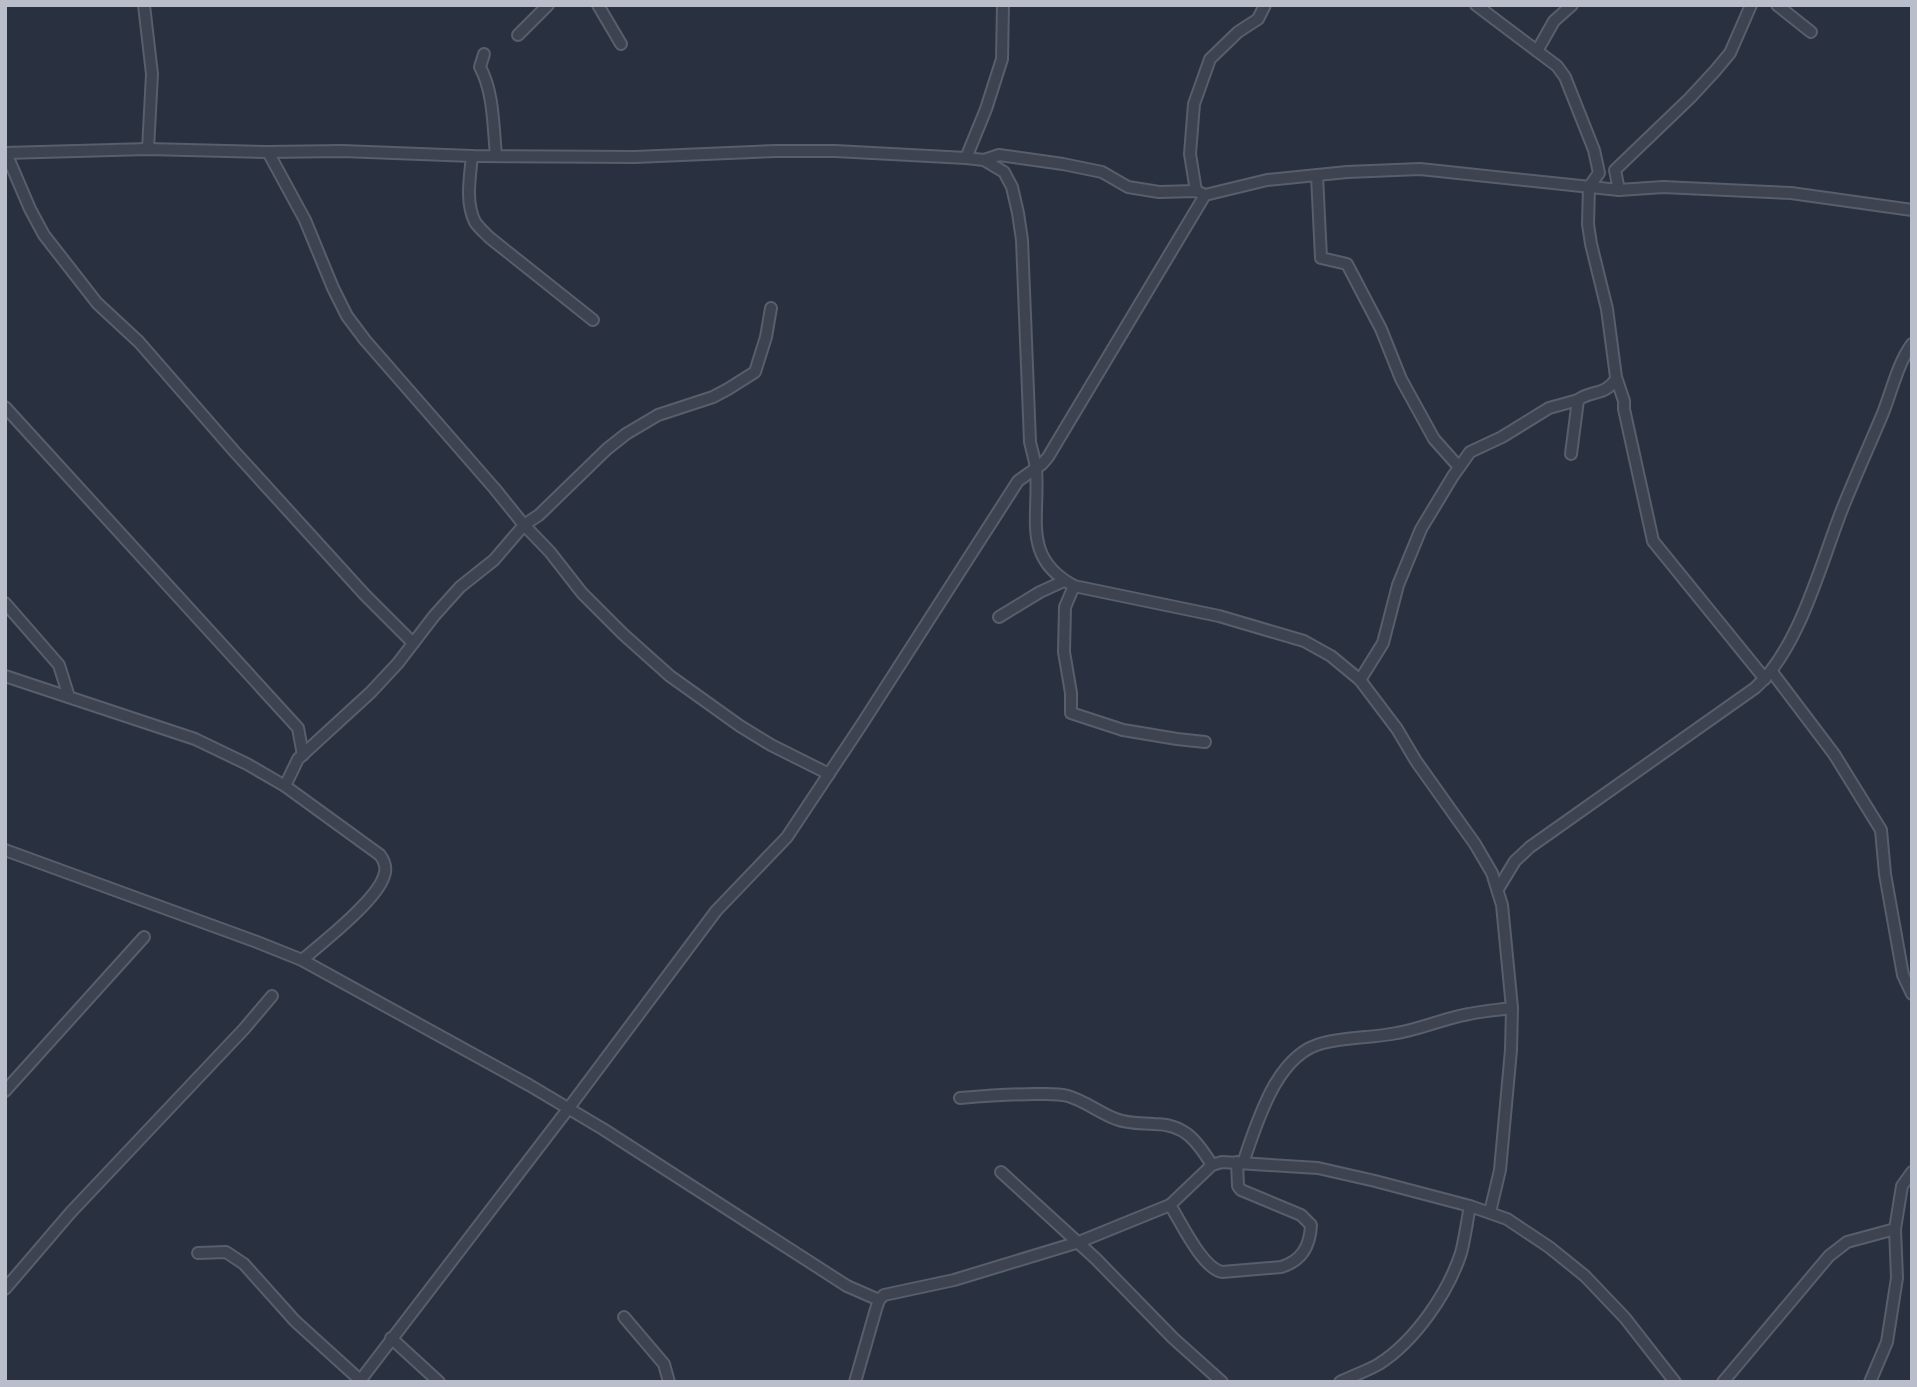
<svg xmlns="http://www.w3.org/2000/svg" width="1917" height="1387" font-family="Lato,sans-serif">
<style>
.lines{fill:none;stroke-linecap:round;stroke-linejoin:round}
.minor-casing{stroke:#585e6a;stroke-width:14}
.minor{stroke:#3d4350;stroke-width:10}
</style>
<rect width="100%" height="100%" fill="#293040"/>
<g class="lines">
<g class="minor-casing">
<g id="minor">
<path d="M144,5L152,74L148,149"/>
<path d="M598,5L621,44"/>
<path d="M1476,5L1557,66L1565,77L1594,150L1599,173L1589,187L1588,224L1591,244L1607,309L1616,377L1624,401V409L1653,541L1765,679"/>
<path d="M1777,5L1811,32"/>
<path d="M518,35L548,5"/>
<path d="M1537,51L1554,21L1572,5"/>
<path d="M484,54L480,67C494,93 493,126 496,155"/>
<path d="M268,152L305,220L333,288L347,316L365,340L495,489L524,525L550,552L582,593L623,634L670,676L740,726L771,745L829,774"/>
<path d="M5,153L148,149L268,152L342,151L472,156L635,157L776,151H835L966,158L984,160L1004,172L1012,187L1018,213L1022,240L1030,442C1032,451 1035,460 1036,469C1040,518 1021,557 1074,586L1219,616L1304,641L1331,656L1360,680L1397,729L1416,761L1475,844L1492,873L1502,905L1512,1008L1511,1050L1500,1170L1490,1212"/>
<path d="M6,153L30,209L44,235L97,303L139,342L234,451L365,595L413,643"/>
<path d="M472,156C470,177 465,202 475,222C479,228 485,233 490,238L593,320"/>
<path d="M966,158L986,109L1002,59L1003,5"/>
<path d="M984,160L999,155L1063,164L1102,172L1128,187L1159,192L1196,191L1205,195"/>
<path d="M1317,175L1321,258L1347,264L1381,329L1401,379L1434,439L1459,467"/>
<path d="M1619,190L1615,170L1690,98L1715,71L1730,53L1751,5"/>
<path d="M1196,191L1190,154L1194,104L1210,59L1238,32L1258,19L1265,5"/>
<path d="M5,407L298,728L303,755"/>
<path d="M1571,454L1578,400C1591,390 1605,396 1616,379"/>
<path d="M1074,586L1065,607L1064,652L1071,693V713L1123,730L1177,739L1205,742"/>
<path d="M5,603L59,665L69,697"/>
<path d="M999,617L1040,592L1064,581"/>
<path d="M1772,672L1834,754L1881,830L1885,874L1903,975L1912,994"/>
<path d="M5,676L195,739L247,764L285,786L380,855C385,862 387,868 384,876C377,900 322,943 302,960"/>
<path d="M1360,680L1383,643L1398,585L1421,529L1453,476L1470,452L1502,437L1549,408L1578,400"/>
<path d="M285,786L298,759L371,692L398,663L434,616L460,587L494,560L524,525L539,515L607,449L626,434L658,415L713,397L728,389L755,372L766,337L771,308"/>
<path d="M5,850L257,942L302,960L529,1085L603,1129L847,1286L879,1300"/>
<path d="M1498,889L1515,861L1530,847L1755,688C1800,648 1821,562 1843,507C1856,475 1870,444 1883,413C1892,390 1898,363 1912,344"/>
<path d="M5,1091L144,937"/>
<path d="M960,1098C985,1096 1010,1094 1035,1094C1046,1094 1057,1093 1068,1096C1085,1101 1100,1113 1116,1119C1128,1124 1142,1123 1154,1124C1185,1124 1197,1141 1212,1165"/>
<path d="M1243,1163C1257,1123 1276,1054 1323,1043C1347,1037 1372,1038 1397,1033C1421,1029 1445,1018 1469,1014C1483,1011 1498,1010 1512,1008"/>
<path d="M1001,1172L1096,1259L1173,1338L1222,1382"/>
<path d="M1170,1205C1181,1222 1202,1268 1222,1272L1281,1267C1302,1261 1310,1246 1311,1225L1301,1215L1241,1190L1238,1186L1237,1162"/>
<path d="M1895,1229L1902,1186L1912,1172"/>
<path d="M198,1253L226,1252L244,1264L295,1321L360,1380"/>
<path d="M5,1289L71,1212L244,1029L272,996"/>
<path d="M624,1317L664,1364L669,1382"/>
<path d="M391,1338L439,1382"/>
<path d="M359,1382L568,1109L716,911L787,837L862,724L1018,481L1042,464L1048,457L1205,195L1267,180L1347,172L1420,169L1619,190L1663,187L1791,193L1912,210"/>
<path d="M855,1382L876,1309L879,1300L884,1295L954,1280L1079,1242L1170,1205L1212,1165L1222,1162L1318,1168L1375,1181L1470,1206L1507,1219L1549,1247L1585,1276L1625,1318L1675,1382"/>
<path d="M1340,1382C1352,1376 1367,1371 1379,1364C1415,1341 1448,1293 1461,1253C1465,1238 1467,1221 1470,1206"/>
<path d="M1723,1382L1829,1256L1847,1242L1895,1229L1897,1278L1887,1342L1870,1382"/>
</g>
</g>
<use href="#minor" class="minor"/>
</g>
<rect width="1917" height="1387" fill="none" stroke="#babeca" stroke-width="14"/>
</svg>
